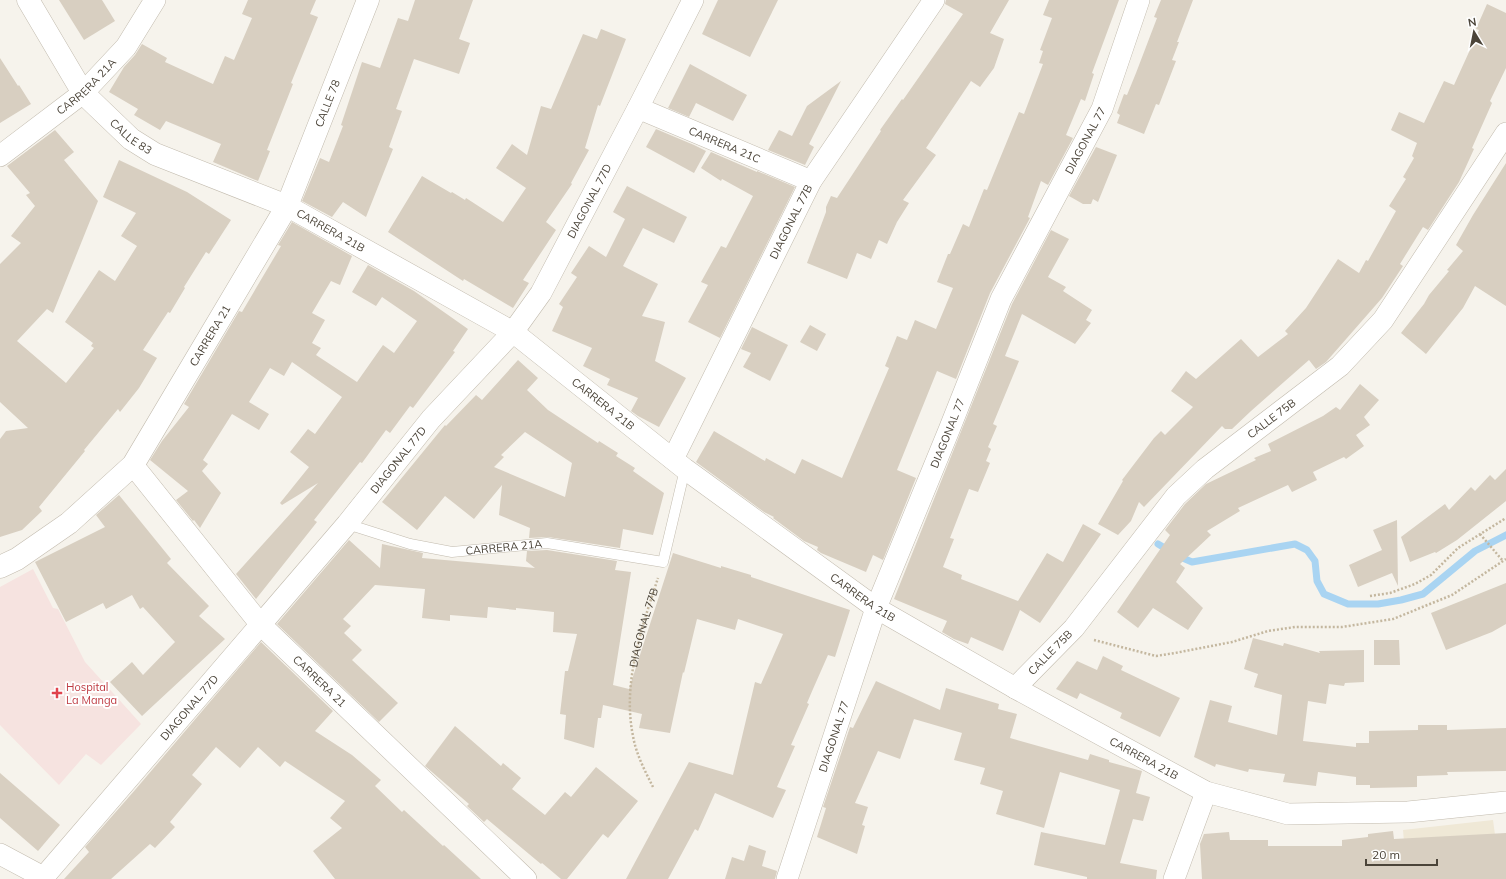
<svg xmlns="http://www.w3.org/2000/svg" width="1506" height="879" font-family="Mulish,sans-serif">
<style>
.education{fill:#efe8d6}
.medical{fill:#f6e3e0}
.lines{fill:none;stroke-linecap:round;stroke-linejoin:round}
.stream{stroke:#a9d4f2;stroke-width:7}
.building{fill:#d8cfc1;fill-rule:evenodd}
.service-casing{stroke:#c2bbae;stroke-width:11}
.minor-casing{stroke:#c2bbae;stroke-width:22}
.tertiary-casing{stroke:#c2bbae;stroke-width:23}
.path{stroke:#c4b79f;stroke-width:2.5;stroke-dasharray:2 2;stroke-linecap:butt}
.service{stroke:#fff;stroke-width:10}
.minor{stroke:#fff;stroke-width:21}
.tertiary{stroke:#fff;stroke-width:22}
.health-dot{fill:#e0444e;stroke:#fff;stroke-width:1.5}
.labels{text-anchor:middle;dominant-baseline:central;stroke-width:4;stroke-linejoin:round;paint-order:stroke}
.street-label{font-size:11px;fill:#4b4439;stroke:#fff}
.health-label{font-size:11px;fill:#be3a42;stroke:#fff;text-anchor:start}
</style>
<rect width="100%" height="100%" fill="#f6f3ec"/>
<path class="education" d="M1493,820L1501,879H1407L1403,830Z"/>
<path class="medical" d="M33,569L53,608L58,609L85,662L141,724L101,765L86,754L59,785L0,725V587Z"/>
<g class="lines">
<path class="stream" d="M1158,544L1178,556L1192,562L1295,544L1307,550L1315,561L1317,581L1324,594L1348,604H1378L1401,600L1423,594L1475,551L1506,535"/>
</g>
<g class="building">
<path d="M59,0H102L115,21L84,40Z"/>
<path d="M248,0H316L310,14L318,17L291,83L293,84L267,150L270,151L258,181L213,162L221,144L166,121L160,130L134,115L138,109L109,92L124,67L135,55L142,44L167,58L165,62L213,84L225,56L234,60L252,18L242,14Z"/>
<path d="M415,0H473L459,39L470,43L459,74L414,59L396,109L402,111L389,147L393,149L366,217L343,202L332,217L302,201L320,158L329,162L343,126L341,125L362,62L380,68L398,18L408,21Z"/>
<path d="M718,0H778L750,57L702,34Z"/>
<path d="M946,0H1009L990,33L1004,39L994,68L980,87L971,81L926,148L936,155L903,200L909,203L897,222L887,244L879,240L871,259L857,253L847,279L807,263L826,212V207L831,196L837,198L881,131L880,130L902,99L903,100L963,14L945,4Z"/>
<path d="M1049,0H1119L1092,73L1094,74L1085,101L1081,99L1066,135L1073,138L1048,185L1041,181L1028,217L1030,218L990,293L956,379L937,371L897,470L916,478L883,560L873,555L866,572L821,553L817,550L818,547L804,541L773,518L774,517L764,512L696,462L714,431L765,461L766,458L795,474L802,459L842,478L889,368L885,366L897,336L907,340L915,320L936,329L953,288L937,282L948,254H950L963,224L969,227L984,189L987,190L1019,112L1024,114L1043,64L1039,63L1043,51L1040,50L1052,18L1043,15Z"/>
<path d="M1161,0H1193L1177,42H1179L1172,60L1176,61L1159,105L1156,104L1144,134L1117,123L1120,115L1117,113L1124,94L1127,95L1136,73L1157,18L1154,17Z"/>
<path d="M1487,4L1506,13V68L1490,101L1492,103L1472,148L1474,149L1459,182L1428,230L1423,227L1400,264L1403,266L1382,298L1326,362L1316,369L1309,360L1251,411L1232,429H1225L1222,426L1144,507L1139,502L1131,521L1118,535L1098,524L1123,481L1122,480L1154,438L1161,431L1165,435L1193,407L1171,391L1186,371L1196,379L1241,339L1258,357L1288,334L1285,331L1306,308L1338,259L1359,273L1366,260L1368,261L1396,211L1389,206L1406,179L1403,177L1414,158L1412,156L1417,143L1391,130L1399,112L1424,123L1444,81L1454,85L1479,30L1476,29Z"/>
<path d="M601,29L626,39L600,106L598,105L585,148L589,150L571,183L572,184L546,222L556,230L523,280L529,283L513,308L464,279L463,281L388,232L422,176L451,193L452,192L465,200L466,198L503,222L526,188L496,168L512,144L527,155L541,106L551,109L583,34L597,39Z"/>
<path d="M0,58L18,86L19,85L31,104L0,123Z"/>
<path d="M690,64L747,95L733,121L696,103L689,117L668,108Z"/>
<path d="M841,81L809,144L814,147L805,165L768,150L779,130L792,136L807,106Z"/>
<path d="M656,129L694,145L706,151L694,173L646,147Z"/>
<path d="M55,130L74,152L64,160L98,201L53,313L47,309L17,341L66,383L94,348L91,346L93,343L65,322L99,270L115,281L137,246L121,236L136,213L103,197L119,160L187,192L231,220L209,254L206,252L184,287L185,288L170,313L168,312L143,350L157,358L139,388L120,412L118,409L84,450L85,451L39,507L42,511L22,530L0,537V439L6,431L28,428L0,402V264L21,243L11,236L35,206L26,195L30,193L7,166Z"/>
<path d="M1096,147L1117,155L1098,202L1093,199L1091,204H1083L1069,196Z"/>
<path d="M711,152L757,172V171L795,187L720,338L688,322L708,285L701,282L721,246L726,248L753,196L722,179L721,181L701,168Z"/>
<path d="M1506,163V306L1475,286L1463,308L1426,354L1401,333L1424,304L1429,295L1449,271L1447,270L1463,251L1456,245L1473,215Z"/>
<path d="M627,186L687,217L674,243L643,228L623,266L658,284L642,316L665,322L655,361L686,378L659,427L638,416L631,411L638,398L607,385L610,379L583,366L592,348L552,331L563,307L559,304L577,277L571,273L589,246L606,257L625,219L613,212Z"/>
<path d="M292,222L352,256L340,285L331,281L312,313L325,320L312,343L321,348L316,355L357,382L383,345L394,353L417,321L382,297L376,306L352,292L368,265L414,291L468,329L453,351L455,352L413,408L410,406L390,433L386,430L362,463L360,462L314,520L317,522L256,599L236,574L318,483L282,505L280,503L309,467L290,452L308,429L315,434L342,397L292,362L284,376L270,368L249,402L269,414L259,430L232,414L203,460L208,464L202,471L221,493L200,528L194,520L193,521L176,500L188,491L150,460L162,441L189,407L184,404L239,311L242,312L262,278L281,246L278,245Z"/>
<path d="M1051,230L1069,239L1048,277L1066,287L1063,291L1092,310L1086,320L1091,323L1075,344L1022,314L1005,356L1019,361L993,424L997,426L988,447L991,449L986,461L990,463L978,492L969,489L950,538L954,539L943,567L962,575L961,579L1018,601L1047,553L1063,562L1083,524L1101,534L1040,623L1020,610L1003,651L971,637L968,644L954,639L942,632L947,621L894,599L1012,304Z"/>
<path d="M810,325L826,334L817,351L800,342Z"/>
<path d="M752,327L788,345L770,381L743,367L751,353L741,349Z"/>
<path d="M518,360L538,378L527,390L548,410L598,443L599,441L618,453L616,456L635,468L633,471L664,493L653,535L623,529L620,548L548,537L529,538L530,528L499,515L502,485L474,519L445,496L417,530L382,502L445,425L446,426L476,395L482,400ZM525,432L572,463L565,497L494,467L504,457L501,455Z"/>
<path d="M1360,384L1379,400L1364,417L1370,425L1356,435L1364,446L1346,459L1344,457L1313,472L1317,480L1292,492L1288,485L1238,508L1240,511L1207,531L1211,535L1180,564L1185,568L1176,582L1203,608L1188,630L1153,608L1138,628L1117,612L1170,535L1165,530L1185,504L1206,484L1256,460L1254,458L1271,451L1268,444L1323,416L1336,407L1340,410Z"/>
<path d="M1506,469V501L1457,540L1436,553L1435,552L1410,562L1401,537L1445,504L1449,510L1471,487L1475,491L1490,475L1495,480Z"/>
<path d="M119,495L171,559L167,563L209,606L199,616L225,639L142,716L110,682L132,662L143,675L175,642L143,607L140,609L132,595L106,609L103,603L66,622L35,562L105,527L96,515Z"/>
<path d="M1397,520L1398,586L1392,573L1358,587L1349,565L1382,550L1373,530Z"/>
<path d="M349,540L380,568L382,544L423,553L422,558L535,568L526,561L527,551L547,550L617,561L615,570L631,572L613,685L629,689L673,553L721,568V566L751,575V577L850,610L835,657L828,655L813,689L807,703L809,704L791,745L795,746L777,787L786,790L773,818L715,793L698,831L695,829L668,879H626L689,762L733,775L755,682L761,684L783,634L738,619L735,630L697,619L684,673L683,672L670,733L639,728L642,714L603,705L601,718H598L594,748L564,739L566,715L560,714L565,671H568L577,634L553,632L554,612L516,608V610L488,607L487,618L450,615V621L422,618L425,589L375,585L343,619L351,626L344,633L362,650L352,660L398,703L379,722L277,624Z"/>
<path d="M1506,583V624L1492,632L1446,650L1431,613Z"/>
<path d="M1253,638L1283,646L1284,643L1320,653L1319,651L1364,650V682L1345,683L1344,686L1329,684L1326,704L1308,701L1303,741L1356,747V743H1369V731L1418,730V725H1447V730L1506,728V771L1447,772L1448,775L1417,776V787L1370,788V785H1356V777L1318,772L1316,786L1283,782L1285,774L1249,769L1248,772L1216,764L1215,767L1194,757L1210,700L1232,706L1228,722L1277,735L1282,695L1254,687L1258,674L1244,669Z"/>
<path d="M1374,640H1399L1400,665H1374Z"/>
<path d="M261,642L333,711L315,731L352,755L381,780L375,786L402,812L404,810L443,846L444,845L481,879H335L313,851L342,828L330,818L345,801L285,761L280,767L258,747L240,768L216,747L192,775L202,784L170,822L175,827L155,848L150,844L111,879H64L89,852L85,847L135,790Z"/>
<path d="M1103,656L1123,666L1121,670L1180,698L1160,737L1120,718L1122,713L1080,693L1077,699L1056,689L1077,661L1097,670Z"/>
<path d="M876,681L940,710L946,688L999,704L998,709L1017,714L1010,738L1088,760L1090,754L1109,760V762L1142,771L1136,793L1150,797L1143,821L1133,819L1120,863L1157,870L1156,879H1087V877L1034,865L1041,832L1105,845L1120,790L1060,772L1044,828L996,814L1003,791L980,784L985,768L954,760L962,733L914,719L900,759L878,751L855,803L868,807L862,825L865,826L857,854L817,837L826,808L823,807L850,727L853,728Z"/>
<path d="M455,726L501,766L503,763L521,778L512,789L545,815L565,792L571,797L596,767L638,801L608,838L603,834L567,879H561L542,863L541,864L487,819L484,822L467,806L469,804L425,766Z"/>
<path d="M0,773L60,825L38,851L0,818Z"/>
<path d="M1393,831L1394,839L1506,833V879H1202L1200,844L1204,834L1229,832L1230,840H1268V846H1342V840L1368,837V834Z"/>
<path d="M749,845L766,851L762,866L777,871L775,879H725L732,857L744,861Z"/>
</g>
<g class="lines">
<g class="service-casing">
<g id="service">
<path id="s2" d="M347,524L410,544L452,552L547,543L663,562L685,469"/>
</g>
</g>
<g class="minor-casing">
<g id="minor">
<path id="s3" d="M638,108L811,181"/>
<path id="s4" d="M0,156L83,93L126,47L155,0"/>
<path id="s5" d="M287,206L513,332L685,469L876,608L1015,688L1206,792L1288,814L1408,812L1506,802"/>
<path id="s6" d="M673,459L811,181L934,0"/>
<path id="s7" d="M133,465L261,625L526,879"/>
<path id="s8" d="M1015,688L1074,628L1176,496L1205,469L1340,366L1383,320L1506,133"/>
<path d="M0,854L43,877"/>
<path id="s9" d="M42,879L347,524L431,419L513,332L541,293L638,108L693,0"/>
<path id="s10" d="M787,879L876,608L949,430L1001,299L1102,109L1139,0"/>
<path d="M1174,879L1206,792"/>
</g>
</g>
<g class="tertiary-casing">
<g id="tertiary">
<path id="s11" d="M28,0L83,93L131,139L155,154L287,206"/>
<path id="s12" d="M0,567L17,559L69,523L133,465L287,206L368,0"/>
</g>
</g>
<g class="path">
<path d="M1480,534L1503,561"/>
<path d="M1370,596L1390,593L1415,584L1431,575L1458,548L1506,518"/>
<path d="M1094,640L1156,656L1175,653L1232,642L1268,631L1295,627H1342L1393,619L1452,595L1506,559"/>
<path id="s1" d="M653,787C645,771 636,754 633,736C622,683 642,627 658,578"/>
</g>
<use href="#service" class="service"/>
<use href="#minor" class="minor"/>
<use href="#tertiary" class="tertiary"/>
</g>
<path class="health-dot" d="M55 687h4v4h4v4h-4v4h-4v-4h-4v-4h4z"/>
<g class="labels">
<g class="street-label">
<text stroke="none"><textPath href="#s4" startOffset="111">CARRERA 21A</textPath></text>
<text stroke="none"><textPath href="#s12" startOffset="580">CALLE 78</textPath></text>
<text stroke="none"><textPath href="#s11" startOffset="173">CALLE 83</textPath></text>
<text stroke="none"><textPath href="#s10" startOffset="798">DIAGONAL 77</textPath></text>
<text stroke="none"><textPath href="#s3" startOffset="94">CARRERA 21C</textPath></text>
<text stroke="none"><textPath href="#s9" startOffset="874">DIAGONAL 77D</textPath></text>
<text stroke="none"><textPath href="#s6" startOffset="265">DIAGONAL 77B</textPath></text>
<text stroke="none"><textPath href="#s5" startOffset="50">CARRERA 21B</textPath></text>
<text stroke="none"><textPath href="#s12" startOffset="319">CARRERA 21</textPath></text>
<text stroke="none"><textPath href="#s5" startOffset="374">CARRERA 21B</textPath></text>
<text stroke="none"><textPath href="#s8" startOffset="374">CALLE 75B</textPath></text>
<text stroke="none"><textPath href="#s10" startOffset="474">DIAGONAL 77</textPath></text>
<text stroke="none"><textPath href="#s9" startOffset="550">DIAGONAL 77D</textPath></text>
<text stroke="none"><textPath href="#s2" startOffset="161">CARRERA 21A</textPath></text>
<text stroke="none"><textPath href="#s5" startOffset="698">CARRERA 21B</textPath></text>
<text stroke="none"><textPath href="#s1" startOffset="165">DIAGONAL 77B</textPath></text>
<text stroke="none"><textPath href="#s8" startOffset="50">CALLE 75B</textPath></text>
<text stroke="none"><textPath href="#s7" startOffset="286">CARRERA 21</textPath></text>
<text stroke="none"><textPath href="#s9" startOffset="226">DIAGONAL 77D</textPath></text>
<text stroke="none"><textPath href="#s10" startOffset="150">DIAGONAL 77</textPath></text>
<text stroke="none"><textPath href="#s5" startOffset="1022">CARRERA 21B</textPath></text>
</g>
<g class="health-label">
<text x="66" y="687">Hospital<tspan x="66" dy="13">La Manga</tspan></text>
</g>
</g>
<g transform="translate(1474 32) rotate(350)" stroke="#ffffff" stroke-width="3" paint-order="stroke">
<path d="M0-3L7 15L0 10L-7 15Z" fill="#4b4439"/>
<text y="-6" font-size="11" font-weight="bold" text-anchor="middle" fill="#4b4439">N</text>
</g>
<path d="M1366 859v6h71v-6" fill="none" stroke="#4b4439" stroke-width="2"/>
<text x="1372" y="859" font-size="12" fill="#4b4439" stroke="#ffffff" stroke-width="3" paint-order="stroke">20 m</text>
</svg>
